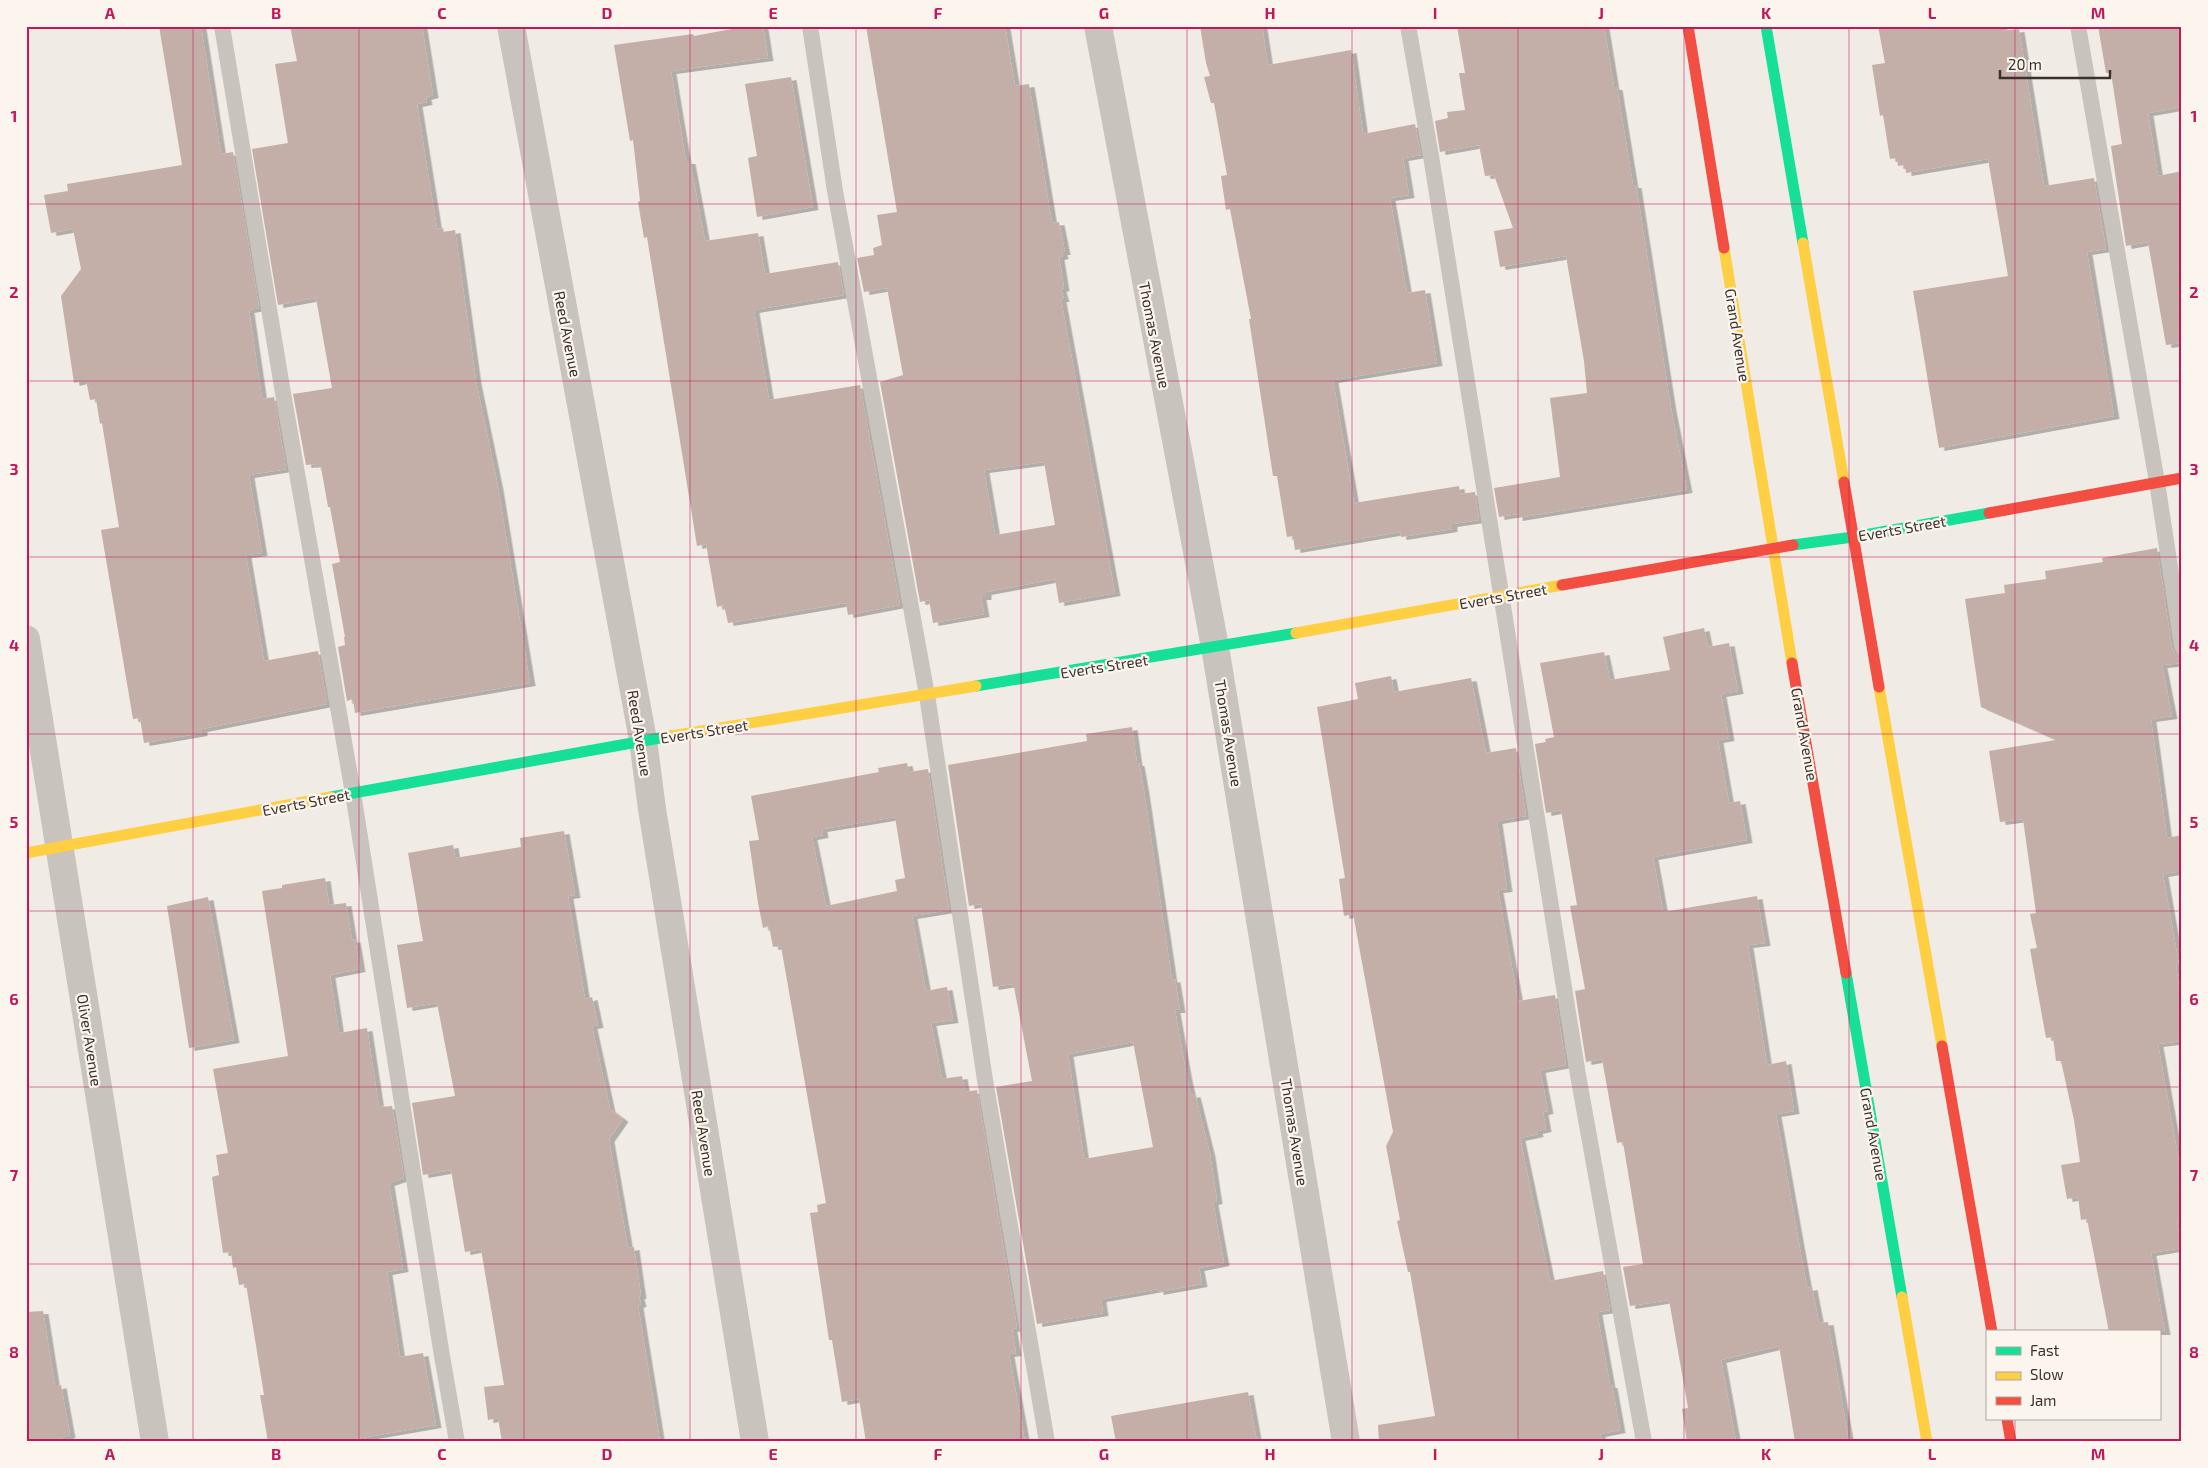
<svg xmlns="http://www.w3.org/2000/svg" width="2208" height="1468" font-family="'Exo 2',sans-serif">
<style>
.building{fill:#c3afa7;fill-rule:evenodd;filter:url(#shadow)}
.lines{fill:none;stroke-linecap:round;stroke-linejoin:round}
.lane{stroke:#c9c3be;stroke-width:16}
.street{stroke:#c9c3be;stroke-width:28}
.fast{stroke:#16e098;stroke-width:11}
.slow{stroke:#ffcf43;stroke-width:11}
.jam{stroke:#f24e42;stroke-width:11}
.grid{fill:none;stroke:#c2185b;stroke-width:1;stroke-opacity:0.55}
.labels{text-anchor:middle;dominant-baseline:central;stroke-width:4.5;stroke-linejoin:round;paint-order:stroke}
.street-label{font-size:15px;fill:#3b302b;stroke:#fbf5ee}
.neatline{fill:none;stroke:#c2185b;stroke-width:2}
.grid-label{font-size:16px;text-anchor:middle;font-weight:bold;fill:#c2185b}
</style>
<defs>
<filter id="shadow"><feDropShadow dx="5.5" dy="3" stdDeviation="0" flood-color="#0004"/></filter>
</defs>
<rect width="100%" height="100%" fill="#f0ebe5"/>
<g class="building">
<path d="M159,26H201L221,154L233,152L259,308L249,310L262,399L274,397L286,469L249,475L262,553L246,555L264,661L318,651L327,704L202,729V733L144,743L140,718L133,719L101,530L119,527L102,423L100,424L96,399L90,400L86,380L74,383L61,296L81,269L73,229L51,233L44,195L68,191L67,184L182,165Z"/>
<path d="M290,26H422L433,95L426,97L427,102L417,104L437,229L443,228L444,232L455,230L476,381L498,487L530,683L355,713L353,699L347,701L338,647L345,645L344,637H345L332,564L340,562L330,507H328L321,467L316,468L315,464L306,465L293,394L332,388L316,298L278,305L252,149L288,143L275,64L297,61Z"/>
<path d="M748,26H763L768,58L671,71L686,161H690L705,241L758,233L765,274L838,262L844,295L754,310L769,400L860,385L900,605L848,615L846,603L728,623L724,605L717,607L706,544L697,546L647,237L644,238L638,202L640,201L633,140L630,141L614,45L693,34L694,36Z"/>
<path d="M866,26H1005L1015,86L1029,84L1052,223L1059,222L1065,252H1062L1063,256L1059,257L1064,288L1061,289L1064,299H1061L1115,593L1059,603L1055,579L986,592V597H981L984,614L933,623L929,600L920,602L880,382L903,375L887,288L864,292L857,258L874,255L873,248L882,245L877,215L897,212ZM1044,462L1055,525L995,535L984,470Z"/>
<path d="M1200,26H1262L1268,65L1351,50L1363,134L1415,124L1421,155L1403,158L1409,195L1390,198L1407,293L1425,290L1437,363L1333,380L1354,503L1459,486L1460,494L1475,492L1479,520L1452,524V529L1401,537L1400,532L1295,550L1293,536L1287,537L1277,476H1273L1249,319H1251L1230,209L1226,210L1221,176L1227,175L1214,103H1211L1204,77L1210,76L1206,63Z"/>
<path d="M1457,26H1604L1614,87H1617L1633,185H1636L1671,408L1687,490L1517,518V514L1499,517L1494,488L1560,477L1550,398L1587,393L1584,361L1566,256L1500,267L1494,231L1513,228L1494,175L1485,176L1479,145L1440,152L1435,121L1448,118L1447,112L1465,110L1459,73H1465Z"/>
<path d="M1878,26H2002V31L2019,29L2044,186L2094,178L2106,249L2087,252L2114,416L1939,448L1913,291L2008,276L1988,159L1906,173L1905,165L1898,166L1897,158L1890,159L1883,115L1880,116L1872,65L1885,63Z"/>
<path d="M2098,26H2182V107L2148,113L2158,176L2182,171V343L2166,345L2148,242L2126,246L2111,146L2122,144L2111,73H2106Z"/>
<path d="M791,77L813,207L757,217L748,158L757,156L745,84Z"/>
<path d="M2157,548L2172,648L2175,653L2182,656V663L2162,665L2172,716L2151,719L2167,838L2182,835V871L2163,874L2179,965H2176L2182,1011V1041L2158,1044L2182,1179V1220L2177,1221L2181,1248L2151,1253L2165,1332H2109L2087,1219L2081,1220L2078,1197L2067,1199L2061,1165L2080,1162L2074,1120L2061,1061H2056L2053,1037L2046,1038L2030,949L2037,948L2030,914L2036,913L2023,819L2000,822L1989,751L2056,740L1981,707L1965,599L2005,593L2004,585L2046,579L2045,571L2103,562L2102,558Z"/>
<path d="M1704,628L1708,647L1729,643L1738,691L1721,694L1729,738L1718,740L1729,803L1740,801L1747,840L1653,857L1663,912L1757,896L1765,943L1748,945L1767,1065L1786,1061L1794,1111L1776,1114L1807,1288L1812,1287L1819,1323L1828,1322L1849,1442H1795L1779,1346L1721,1360L1736,1442H1687L1682,1409L1688,1408L1669,1300L1630,1306L1623,1267L1643,1264L1623,1142L1617,1143L1602,1059L1586,1062L1575,991L1585,989L1570,906L1577,905L1561,810L1546,813L1535,744L1546,742L1545,739L1554,737L1540,663L1604,652L1610,680L1670,670L1663,637Z"/>
<path d="M1391,676L1394,692L1471,678L1486,753L1516,748L1526,816L1497,821L1507,889L1498,890L1518,1001L1555,995L1566,1065L1540,1070L1548,1111L1543,1112L1546,1129L1537,1131L1538,1134L1520,1138L1550,1281L1603,1271L1610,1310L1597,1312L1610,1385H1612L1620,1430L1600,1434L1602,1442H1379L1378,1425L1435,1416L1410,1272H1408L1397,1221L1400,1220L1386,1146L1393,1132L1377,1044L1354,919L1353,914L1344,916L1339,879L1345,878L1317,707L1358,699L1355,683Z"/>
<path d="M1132,727L1137,763H1139L1144,791L1172,980L1175,979L1180,1010H1175L1187,1078L1191,1095L1195,1094L1210,1154L1217,1201L1213,1202L1224,1263L1199,1268L1202,1284L1158,1292V1289L1101,1299L1103,1313L1037,1324L996,1087L1032,1081L1014,987H1012V984L993,987L981,904L969,906L948,765L1087,741L1086,734ZM1133,1042L1153,1147L1084,1159L1068,1054Z"/>
<path d="M907,763L909,772L928,769L949,910L912,916L926,991L947,987L953,1020L931,1023L942,1079L962,1076L965,1092L977,1090L1017,1328L1012,1329L1016,1353L1009,1354L1025,1442H866L859,1399L842,1402L832,1340H829L810,1213L818,1212L817,1205L826,1203L781,946L773,947L769,926L763,928L758,903L749,841L759,840L751,796L879,772L878,768ZM895,817L905,878L895,880L897,891L826,906L812,837L823,835L822,829Z"/>
<path d="M564,831L575,895L568,896L585,999L592,997L598,1025L592,1026L610,1109L623,1119L609,1139L628,1248L634,1247L641,1296H639L641,1304L638,1305L660,1442H502L498,1418L488,1420L484,1387L504,1385L481,1249L465,1252L451,1170L423,1175L412,1103L455,1096L437,1003L407,1008L397,945L423,941L408,853L453,845L455,858L521,847L520,838Z"/>
<path d="M325,878L329,905L346,903L352,940L355,939L360,969L330,975L339,1033L367,1028L379,1107L392,1106L404,1178L389,1183L403,1269L387,1272L400,1357L423,1353L436,1425L338,1442H268L260,1395H264L246,1284L239,1285L236,1267L233,1268L231,1252L223,1253L212,1177L219,1175L216,1155L228,1153L213,1069L288,1056L262,891L282,888V885Z"/>
<path d="M208,897L234,1040L189,1048L167,906Z"/>
<path d="M43,1311L55,1387L61,1385L70,1435L50,1442H26V1312Z"/>
<path d="M1248,1392L1257,1442H1116L1111,1416Z"/>
</g>
<g class="lines">
<g class="lane">
<path d="M222,26L283,393L353,793L442,1356L457,1442"/>
<path d="M810,26L835,191L927,695L985,1080L1047,1442"/>
<path d="M1408,26L1431,156L1578,1075L1644,1442"/>
<path d="M2078,26L2157,482L2182,646"/>
</g>
<g class="street">
<path d="M511,26L643,740L652,809L755,1442"/>
<path d="M1098,26L1215,647L1346,1442"/>
<path d="M26,639L155,1442"/>
</g>
<g class="fast">
<path d="M1766,26L1803,243"/>
<path d="M1793,545L1853,537L1989,513"/>
<path d="M976,686L1296,633"/>
<path d="M331,797L671,736"/>
<path d="M1846,973L1902,1297"/>
</g>
<g class="slow">
<path d="M1803,243L1844,482"/>
<path d="M1724,248L1792,663"/>
<path d="M1296,633L1562,585"/>
<path d="M1879,687L1942,1046"/>
<path d="M671,736L976,686"/>
<path d="M26,853L331,797"/>
<path d="M1902,1297L1927,1442"/>
</g>
<g class="jam">
<path d="M1688,26L1724,248"/>
<path d="M1844,482L1879,687"/>
<path d="M1989,513L2182,478"/>
<path d="M1562,585L1793,545"/>
<path d="M1792,663L1846,973"/>
<path d="M1942,1046L1992,1332"/>
<path d="M2007,1419L2011,1442"/>
</g>
</g>
<path class="grid" d="M193,26V1442M359,26V1442M524,26V1442M690,26V1442M856,26V1442M1021,26V1442M1187,26V1442M1352,26V1442M1518,26V1442M1684,26V1442M1849,26V1442M2015,26V1332M26,204H2182M26,381H2182M26,557H2182M26,734H2182M26,911H2182M26,1087H2182M26,1264H2182M2015,1419V1442"/>
<g class="labels">
<g class="street-label">
<text transform="translate(568 334) rotate(79)">Reed Avenue</text>
<text transform="translate(1155 335) rotate(79)">Thomas Avenue</text>
<text transform="translate(1738 335) rotate(81)">Grand Avenue</text>
<text transform="translate(1902 528) rotate(-10)">Everts Street</text>
<text transform="translate(1503 596) rotate(-10)">Everts Street</text>
<text transform="translate(1104 666) rotate(-9)">Everts Street</text>
<text transform="translate(704 731) rotate(-9)">Everts Street</text>
<text transform="translate(640 733) rotate(81)">Reed Avenue</text>
<text transform="translate(1229 733) rotate(81)">Thomas Avenue</text>
<text transform="translate(1805 734) rotate(80)">Grand Avenue</text>
<text transform="translate(306 802) rotate(-11)">Everts Street</text>
<text transform="translate(90 1040) rotate(81)">Oliver Avenue</text>
<text transform="translate(1295 1132) rotate(81)">Thomas Avenue</text>
<text transform="translate(704 1133) rotate(81)">Reed Avenue</text>
<text transform="translate(1874 1134) rotate(80)">Grand Avenue</text>
</g>
</g>
<rect width="2208" height="1468" fill="none" stroke="#fbf5ee" stroke-width="55"/>
<rect x="1986" y="1330" width="175" height="90" fill="#fbf5ee" stroke="#aea6a0"/>
<rect x="1996" y="1347" width="25" height="8" fill="#16e098" stroke="#aea6a0"/>
<text x="2030" y="1356" font-size="15" fill="#3b302b">Fast</text>
<rect x="1996" y="1372" width="25" height="8" fill="#ffcf43" stroke="#aea6a0"/>
<text x="2030" y="1380" font-size="15" fill="#3b302b">Slow</text>
<rect x="1996" y="1397" width="25" height="8" fill="#f24e42" stroke="#aea6a0"/>
<text x="2030" y="1406" font-size="15" fill="#3b302b">Jam</text>
<path d="M2000 70v8h110v-8" fill="none" stroke="#3b302b" stroke-width="2.5"/>
<text x="2008" y="70" font-size="15" fill="#3b302b" stroke="#fbf5ee" stroke-width="4" paint-order="stroke">20 m</text>
<rect x="28" y="28" width="2152" height="1412" class="neatline"/>
<g class="grid-label">
<text x="110" y="19">A</text>
<text x="276" y="19">B</text>
<text x="442" y="19">C</text>
<text x="607" y="19">D</text>
<text x="773" y="19">E</text>
<text x="938" y="19">F</text>
<text x="1104" y="19">G</text>
<text x="1270" y="19">H</text>
<text x="1435" y="19">I</text>
<text x="1601" y="19">J</text>
<text x="1766" y="19">K</text>
<text x="1932" y="19">L</text>
<text x="2098" y="19">M</text>
<text x="14" y="122">1</text>
<text x="2194" y="122">1</text>
<text x="14" y="298">2</text>
<text x="2194" y="298">2</text>
<text x="14" y="475">3</text>
<text x="2194" y="475">3</text>
<text x="14" y="651">4</text>
<text x="2194" y="651">4</text>
<text x="14" y="828">5</text>
<text x="2194" y="828">5</text>
<text x="14" y="1005">6</text>
<text x="2194" y="1005">6</text>
<text x="14" y="1181">7</text>
<text x="2194" y="1181">7</text>
<text x="14" y="1358">8</text>
<text x="2194" y="1358">8</text>
<text x="110" y="1460">A</text>
<text x="276" y="1460">B</text>
<text x="442" y="1460">C</text>
<text x="607" y="1460">D</text>
<text x="773" y="1460">E</text>
<text x="938" y="1460">F</text>
<text x="1104" y="1460">G</text>
<text x="1270" y="1460">H</text>
<text x="1435" y="1460">I</text>
<text x="1601" y="1460">J</text>
<text x="1766" y="1460">K</text>
<text x="1932" y="1460">L</text>
<text x="2098" y="1460">M</text>
</g>
</svg>
